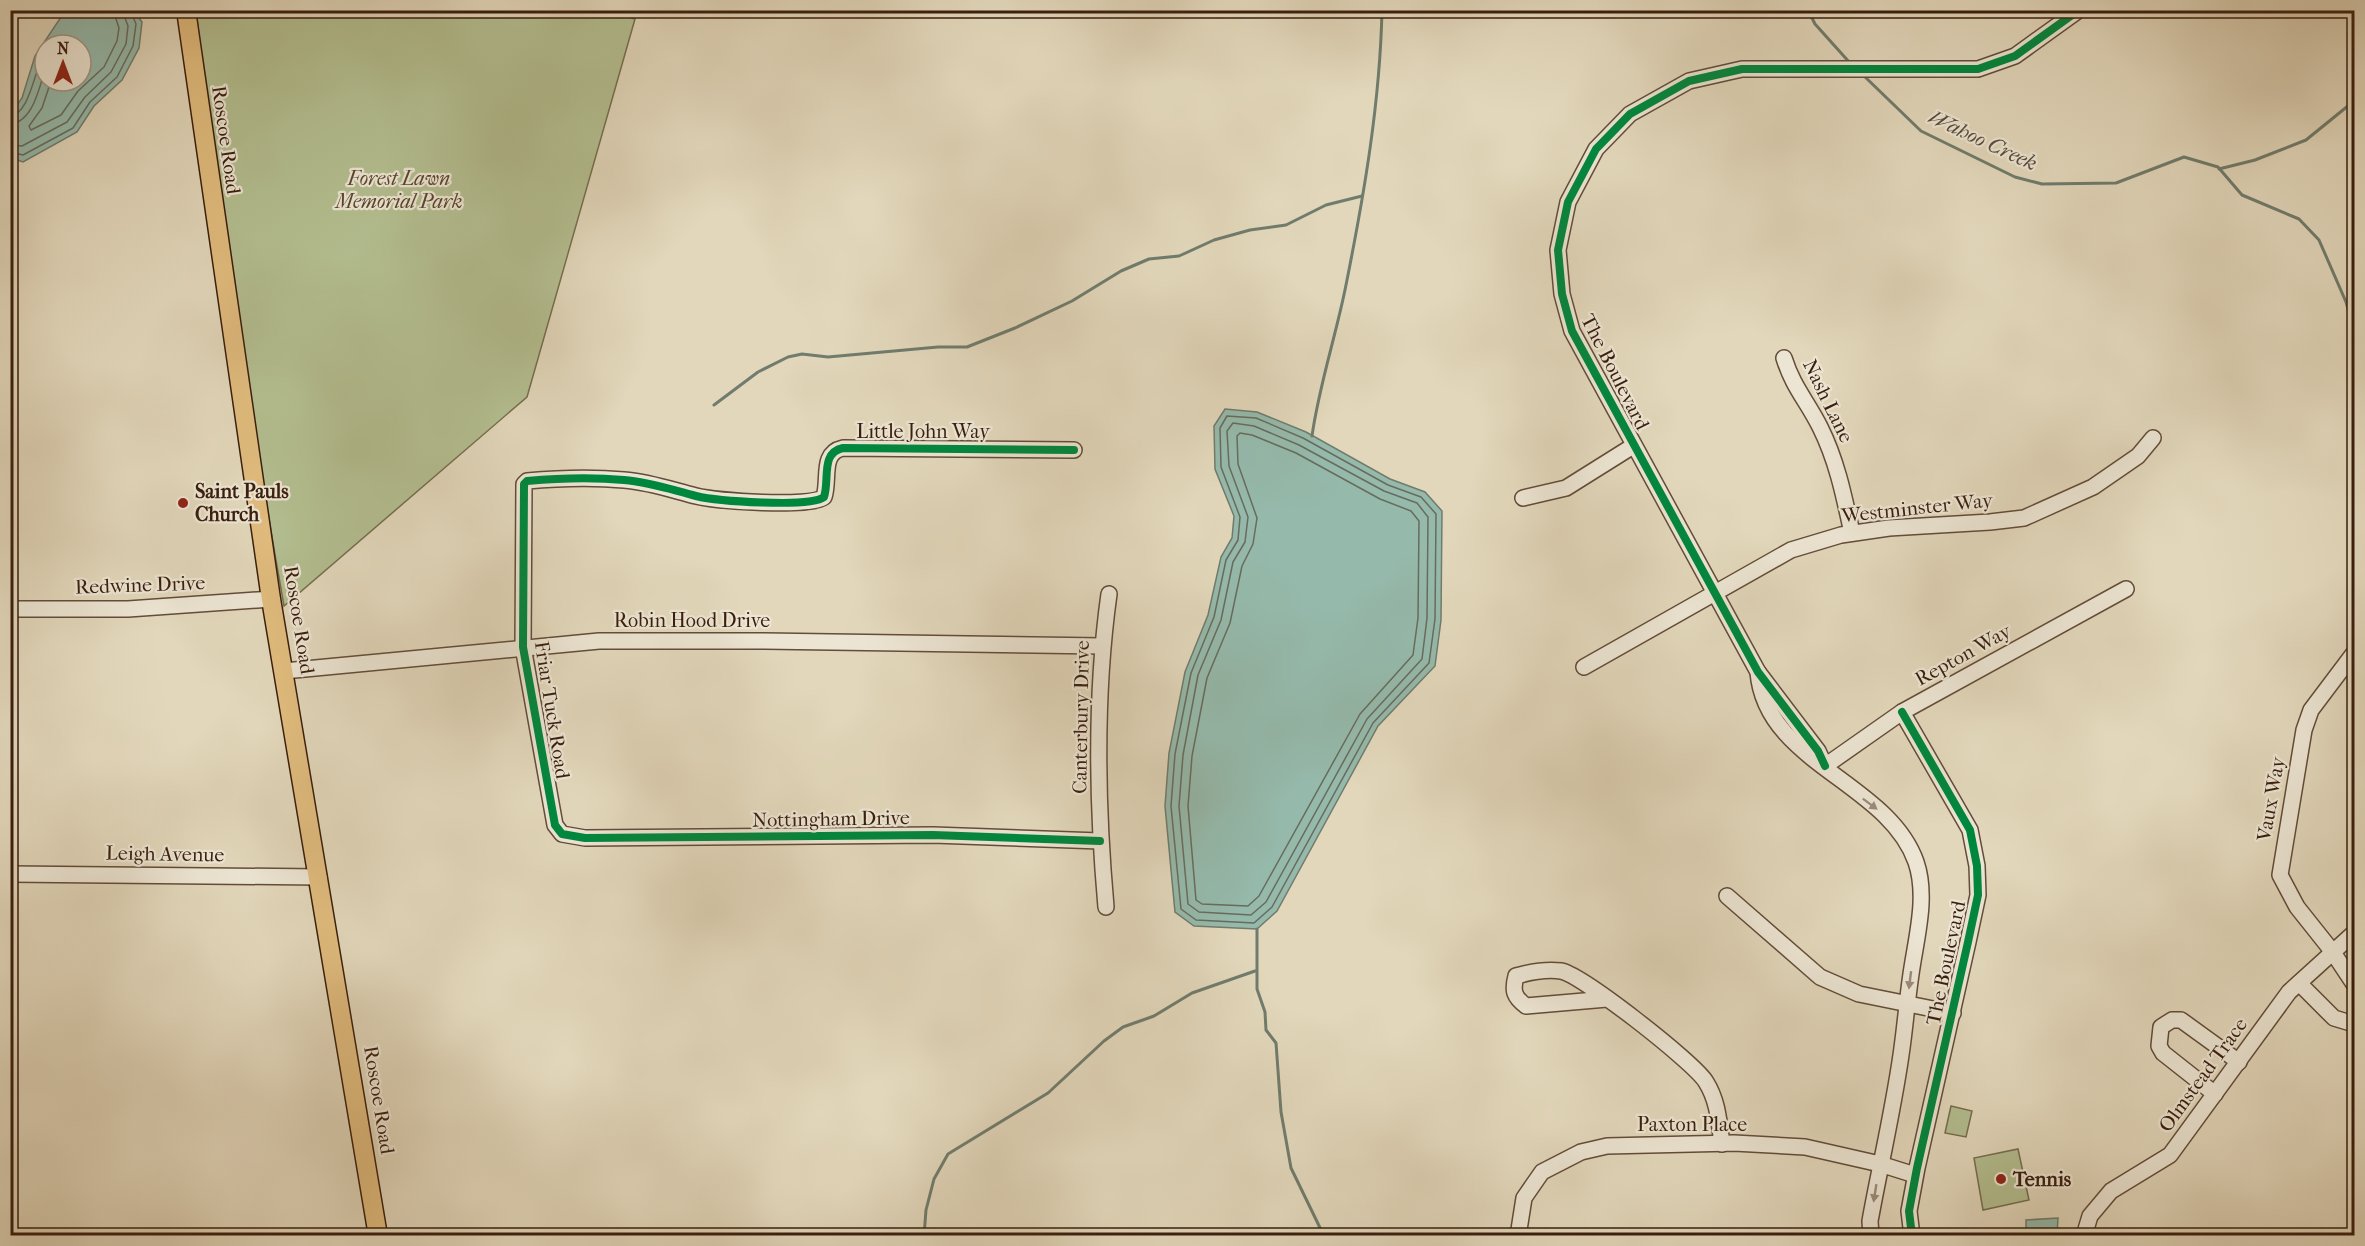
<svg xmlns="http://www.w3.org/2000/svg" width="2365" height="1246" font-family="'IM FELL French Canon',serif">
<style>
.green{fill:#b3be90;stroke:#766e4f;stroke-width:1.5}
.water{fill:#95baac;stroke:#707c6d;stroke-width:1.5;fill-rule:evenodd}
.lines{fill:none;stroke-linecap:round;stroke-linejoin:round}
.shore{stroke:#676c5d;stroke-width:1.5}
.stream{stroke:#707c6d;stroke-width:3}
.minor-casing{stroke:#634c39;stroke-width:18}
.major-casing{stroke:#391e0e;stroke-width:21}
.minor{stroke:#ece5d3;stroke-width:15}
.major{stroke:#e1bc7e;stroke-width:18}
.cycleway-casing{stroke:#ece5d3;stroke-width:11}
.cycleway{stroke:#00873e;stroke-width:8}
.oneway{fill:#9b8b7a}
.poi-dot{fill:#8f2418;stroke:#ece5d3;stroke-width:2}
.labels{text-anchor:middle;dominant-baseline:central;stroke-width:4.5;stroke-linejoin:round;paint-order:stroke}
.street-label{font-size:20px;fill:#391e0e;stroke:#ece5d3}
.park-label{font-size:20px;font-style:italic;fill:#58462e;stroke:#ece5d3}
.poi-label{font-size:20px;font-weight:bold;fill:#391e0e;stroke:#ece5d3;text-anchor:start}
.water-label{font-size:21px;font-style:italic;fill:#554d3d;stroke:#ece5d3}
</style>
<rect width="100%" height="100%" fill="#e2d7bb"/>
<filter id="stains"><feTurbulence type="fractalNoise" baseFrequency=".00333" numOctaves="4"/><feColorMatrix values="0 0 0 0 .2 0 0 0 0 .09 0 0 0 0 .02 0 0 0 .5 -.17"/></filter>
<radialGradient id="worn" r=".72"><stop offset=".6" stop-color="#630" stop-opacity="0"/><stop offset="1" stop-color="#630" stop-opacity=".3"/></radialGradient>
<g class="green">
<path d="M603,10L635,19L527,397L284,606C249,408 220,210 196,11Z"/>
<path d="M1951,1106L1972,1111L1966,1137L1945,1133Z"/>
<path d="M2018,1149L2029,1200L1983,1210L1974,1158Z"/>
</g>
<g class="water">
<path d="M65,11H134L142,22L139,48L122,80L94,106L77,132L23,162L11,158V113L22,98L35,56ZM45,45H81V81H45Z"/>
<path d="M1225,409L1257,412L1306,432L1390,479L1425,492L1442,511L1441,620L1435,666L1378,726L1277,911L1257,929L1194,926L1175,912L1165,806L1169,753L1185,672L1208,615L1221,557L1232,538L1234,516L1215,469L1214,426Z"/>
<path d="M2058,1218L2057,1235H2026V1220Z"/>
</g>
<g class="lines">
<g class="shore">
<path d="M51,81L42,108L29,126L31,130L61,115L78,91L104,67L117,41L119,28L113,10"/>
<path d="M10,116C31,113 34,68 45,53"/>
<path d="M10,124C33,122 39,88 45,70"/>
<path d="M10,145L22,146L67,122L85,97L111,72L126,44L128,26L122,10"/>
<path d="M10,152L23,155L73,128L90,102L117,77L133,46L136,24L130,10"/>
<path d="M1227,416L1256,418L1303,438L1388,485L1421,497L1436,514L1435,619L1429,663L1373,723L1272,907L1254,923L1196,920L1181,909L1171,806L1175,754L1191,673L1214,617L1226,560L1238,540L1240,517L1221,467L1220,428Z"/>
<path d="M1233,423L1254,426L1299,445L1384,491L1417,503L1428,517L1427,618L1422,659L1367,719L1266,902L1251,915L1199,912L1188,904L1179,806L1183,755L1198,675L1221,620L1233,562L1245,542L1248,517L1229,466L1227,431Z"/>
<path d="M1240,433L1252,435L1296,453L1380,499L1411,511L1419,521L1418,618L1413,655L1360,714L1259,896L1248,906L1202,904L1196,900L1188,806L1192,756L1207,678L1230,623L1242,566L1253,544L1257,518L1238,464L1237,436Z"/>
</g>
<g class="stream">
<path d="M1808,10L1815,24L1850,63"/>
<path d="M1863,75L1921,131L2015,177L2042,184L2116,183L2184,157L2218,167L2242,195L2299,219L2319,240L2346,302L2354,329"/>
<path d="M2219,169L2255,160L2306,140L2354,101"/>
<path d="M714,405L758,372L788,357L802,354L828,357L938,347H967L1015,328L1072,301L1121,271L1149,259L1179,256L1214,240L1250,230L1286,225L1326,205L1362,196"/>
<path d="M1312,436C1319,385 1336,336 1346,285C1364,195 1380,103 1382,10"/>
<path d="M1257,929V989L1265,1012L1266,1030L1276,1043L1281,1112L1291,1168L1324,1236"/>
<path d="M924,1236L926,1210L934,1179L948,1154L1048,1093L1104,1041L1123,1027L1154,1016L1192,993L1255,971"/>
</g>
<g class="minor-casing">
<g id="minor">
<path d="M1784,358C1793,387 1807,401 1820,427C1837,461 1844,496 1852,533"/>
<path d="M1074,450L843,448C820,453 830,479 824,497C810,508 716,501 696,496C672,490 650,482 624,480C593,477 559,478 527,481L524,484L523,647L555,825L562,834L585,838L933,835L1100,841"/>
<path d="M1523,498L1566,488L1633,446"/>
<path d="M10,609H128L271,599"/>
<path d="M2354,653L2311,710L2304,730L2280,875L2297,907L2332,951L2354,984"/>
<path d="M1584,667L1791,550L1841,535L1889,528L1990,522L2024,518L2093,487L2138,456L2153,438"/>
<path d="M284,671L599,641H764L1102,646"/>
<path d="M1758,672C1765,763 1888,782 1916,862C1928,897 1916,938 1911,974C1907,1001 1905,1028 1901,1055C1893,1111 1880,1166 1870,1221L1871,1236"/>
<path d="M1902,712L1970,830L1977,866L1978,895L1968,942L1917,1168L1909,1211L1912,1236"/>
<path d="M1825,766L1818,751L1758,672L1572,331L1562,294L1558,250L1568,202L1596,149L1630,114L1689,81L1742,69H1978L2015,56L2079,10"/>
<path d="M1825,766L1902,712L2126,589"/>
<path d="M10,874L319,877"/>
<path d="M1727,896L1820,977L1859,994L1953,1013"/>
<path d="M1106,907C1097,806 1095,694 1109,594"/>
<path d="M2299,983L2334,1018L2354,1024"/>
<path d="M1607,999L1526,1006C1514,997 1512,991 1516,976C1530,972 1546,969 1561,971C1581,974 1695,1063 1706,1082C1718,1101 1719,1122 1722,1144"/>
<path d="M2215,1094L2163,1053L2159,1046L2161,1027L2172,1020H2181L2239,1062"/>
<path d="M1518,1236L1524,1198L1542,1172L1581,1152L1607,1146L1734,1143L1805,1147L1880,1164L1915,1175"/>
<path d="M2084,1236L2090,1216L2111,1191L2170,1155L2289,992L2354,933"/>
</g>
</g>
<g class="major-casing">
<path id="major" d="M186,10L271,599L378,1236"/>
</g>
<use href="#minor" class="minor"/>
<use href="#major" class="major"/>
<g class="cycleway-casing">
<g id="cycleway">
<path d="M1074,450L843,448C820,453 830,479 824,497C810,508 716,501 696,496C672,490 650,482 624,480C593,477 559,478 527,481L524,484L523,647L555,825L562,834L585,838L933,835L1100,841"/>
<path d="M1902,712L1970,830L1977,866L1978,895L1968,942L1917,1168L1909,1211L1912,1236"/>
<path d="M1825,766L1818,751L1758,672L1572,331L1562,294L1558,250L1568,202L1596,149L1630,114L1689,81L1742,69H1978L2015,56L2079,10"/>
</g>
</g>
<use href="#cycleway" class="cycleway"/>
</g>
<defs><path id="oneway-solid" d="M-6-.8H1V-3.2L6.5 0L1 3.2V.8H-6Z" transform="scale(1.5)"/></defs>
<g class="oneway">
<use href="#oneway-solid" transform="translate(1870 804) rotate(37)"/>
<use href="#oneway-solid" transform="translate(1910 980) rotate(97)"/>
<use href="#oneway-solid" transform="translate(1875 1193) rotate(99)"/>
</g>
<g class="poi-dot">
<circle cx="183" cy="503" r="6"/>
<circle cx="2001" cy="1179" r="6"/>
</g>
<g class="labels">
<g class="street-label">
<text transform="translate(226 140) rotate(82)">Roscoe Road</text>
<text transform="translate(1615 372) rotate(63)">The Boulevard</text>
<text transform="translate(1828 401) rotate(64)">Nash Lane</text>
<text x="923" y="431">Little John Way</text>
<text transform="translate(1917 508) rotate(-6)">Westminster Way</text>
<text transform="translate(140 585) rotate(-2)">Redwine Drive</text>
<text transform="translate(299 620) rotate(81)">Roscoe Road</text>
<text x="692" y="620">Robin Hood Drive</text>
<text transform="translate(1963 655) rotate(-29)">Repton Way</text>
<text transform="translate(552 710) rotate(81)">Friar Tuck Road</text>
<text transform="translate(1081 717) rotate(-89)">Canterbury Drive</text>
<text transform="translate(2271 799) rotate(-80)">Vaux Way</text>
<text transform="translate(831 819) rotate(-1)">Nottingham Drive</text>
<text transform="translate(165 854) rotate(1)">Leigh Avenue</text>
<text transform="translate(1946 963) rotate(-78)">The Boulevard</text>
<text transform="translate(2203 1075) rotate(-54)">Olmstead Trace</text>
<text transform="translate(379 1100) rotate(81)">Roscoe Road</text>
<text x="1692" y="1124">Paxton Place</text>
</g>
<g class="park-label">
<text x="399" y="178">Forest Lawn<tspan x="399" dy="23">Memorial Park</tspan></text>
</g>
<g class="poi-label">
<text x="195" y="491">Saint Pauls<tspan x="195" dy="23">Church</tspan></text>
<text x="2013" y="1179">Tennis</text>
</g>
<g class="water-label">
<text transform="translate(1983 140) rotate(25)">Wahoo Creek</text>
</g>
</g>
<rect width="2365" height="1246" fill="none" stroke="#e2d7bb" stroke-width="36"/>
<rect x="12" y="12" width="2341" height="1222" fill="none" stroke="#391e0e" stroke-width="3"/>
<rect x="18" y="18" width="2329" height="1210" fill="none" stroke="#391e0e" stroke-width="1.5"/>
<g transform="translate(63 63)"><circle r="28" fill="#ece5d3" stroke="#a49584" stroke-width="1.5"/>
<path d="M0-4.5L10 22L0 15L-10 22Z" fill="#8f2418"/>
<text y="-9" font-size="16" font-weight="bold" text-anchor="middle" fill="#391e0e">N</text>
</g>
<rect width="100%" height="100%" filter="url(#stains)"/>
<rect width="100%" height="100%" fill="url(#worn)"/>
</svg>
